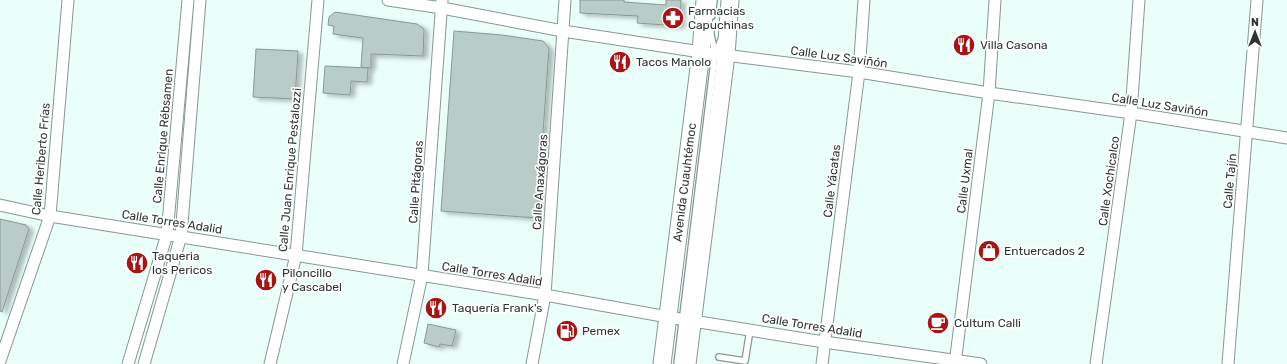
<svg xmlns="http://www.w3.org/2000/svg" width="1287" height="364" font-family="Rubik,sans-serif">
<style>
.building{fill:#b9ccc7;stroke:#879a95;filter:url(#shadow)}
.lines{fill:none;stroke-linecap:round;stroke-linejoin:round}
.lane-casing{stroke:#869893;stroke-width:8}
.street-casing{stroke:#869893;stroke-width:13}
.primary-casing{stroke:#869893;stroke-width:19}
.lane{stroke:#fff;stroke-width:5.5}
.street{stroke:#fff;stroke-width:11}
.primary{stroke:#fff;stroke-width:17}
.labels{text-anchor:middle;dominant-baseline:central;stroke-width:3.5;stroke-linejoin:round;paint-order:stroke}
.poi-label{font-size:12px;fill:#2d3533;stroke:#fff;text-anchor:start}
.street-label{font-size:12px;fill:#2d3533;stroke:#fff}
</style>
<defs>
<filter id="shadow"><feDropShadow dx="4.5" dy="2.5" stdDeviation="2" flood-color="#0004"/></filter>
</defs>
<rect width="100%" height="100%" fill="#ebfffa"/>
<g class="building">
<path d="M580,0H624V2L666,5V0H681L680,26L637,23L638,16L580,13Z"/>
<path d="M335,12L417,24L424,29L423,56L371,54V68L361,67L363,38L333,34L334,26L328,25L329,17Z"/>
<path d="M454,31L502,35L543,41L549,48L537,218L441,211Z"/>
<path d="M256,49L298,51L295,99L253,97Z"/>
<path d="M325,66L368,68L367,82L351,81L350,95L323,93Z"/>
<path d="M0,219L26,225L29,229L2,312L0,311Z"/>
<path d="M428,324L456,330L452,346L440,344L439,347L424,343Z"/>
</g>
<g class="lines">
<g class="lane-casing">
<g id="lane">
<path d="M712,16L714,0"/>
<path d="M711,28V35L715,53"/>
<path d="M719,357L745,361L750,330"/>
<path d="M677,364L715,53L721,40"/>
</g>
</g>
<g class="street-casing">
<g id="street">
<path d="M388,0L442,8L563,31L701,52L859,72L989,93L1131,113L1287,138"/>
<path d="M0,205L50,216L545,295L668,317L824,342L981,364"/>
<path d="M0,361L50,216L68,0"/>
<path d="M128,364L167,234L188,0"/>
<path d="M144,364L181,236L200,0"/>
<path d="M270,364L296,255L318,0"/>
<path d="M403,364L422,275L442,0"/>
<path d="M532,364L545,295L565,0"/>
<path d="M822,364L859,72L864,0"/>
<path d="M955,364L989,93L995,0"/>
<path d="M1096,364L1131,113L1139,0"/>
<path d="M1228,364L1257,0"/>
</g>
</g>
<g class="primary-casing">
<g id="primary">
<path id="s1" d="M662,364L701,52L705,0"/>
<path d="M687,364L726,55L730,0"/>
</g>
</g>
<use href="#lane" class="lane"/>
<use href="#street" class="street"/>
<use href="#primary" class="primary"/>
</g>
<defs>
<g id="pharmacy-disc" transform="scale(1.15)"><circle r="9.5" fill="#a81414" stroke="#fff"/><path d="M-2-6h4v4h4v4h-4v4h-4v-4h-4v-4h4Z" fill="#fff"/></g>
<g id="restaurant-disc" transform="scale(1.15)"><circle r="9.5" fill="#a81414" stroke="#fff"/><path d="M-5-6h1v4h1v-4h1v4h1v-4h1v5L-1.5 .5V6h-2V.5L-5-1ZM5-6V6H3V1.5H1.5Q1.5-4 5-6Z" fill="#fff"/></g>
<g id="shop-disc" transform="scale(1.15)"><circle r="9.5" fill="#a81414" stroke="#fff"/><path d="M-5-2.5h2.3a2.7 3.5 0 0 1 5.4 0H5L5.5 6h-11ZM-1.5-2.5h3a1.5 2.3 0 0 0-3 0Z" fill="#fff"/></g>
<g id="cafe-disc" transform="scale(1.15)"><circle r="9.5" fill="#a81414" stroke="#fff"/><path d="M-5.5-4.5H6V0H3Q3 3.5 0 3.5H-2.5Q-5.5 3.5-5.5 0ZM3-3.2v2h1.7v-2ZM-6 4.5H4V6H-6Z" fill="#fff"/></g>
<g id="fuel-disc" transform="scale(1.15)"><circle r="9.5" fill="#a81414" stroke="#fff"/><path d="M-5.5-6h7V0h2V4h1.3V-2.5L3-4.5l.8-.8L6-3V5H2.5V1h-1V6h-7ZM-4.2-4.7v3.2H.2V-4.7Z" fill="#fff"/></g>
</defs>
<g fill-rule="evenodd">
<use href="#pharmacy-disc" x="673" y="18"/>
<use href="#restaurant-disc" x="964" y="45"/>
<use href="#restaurant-disc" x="620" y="62"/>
<use href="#shop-disc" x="989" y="251"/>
<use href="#restaurant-disc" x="137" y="263"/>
<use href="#restaurant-disc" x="266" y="280"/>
<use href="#restaurant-disc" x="436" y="308"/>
<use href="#cafe-disc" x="938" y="323"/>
<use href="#fuel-disc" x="567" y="331"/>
</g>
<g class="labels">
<g class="poi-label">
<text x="688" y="11">Farmacias<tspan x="688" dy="14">Capuchinas</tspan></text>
<text x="980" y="45">Villa Casona</text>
<text x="636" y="62">Tacos Manolo</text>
<text x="1004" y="251">Entuercados 2</text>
<text x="152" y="256">Taqueria<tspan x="152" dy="14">los Pericos</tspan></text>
<text x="282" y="273">Piloncillo<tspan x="282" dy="14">y Cascabel</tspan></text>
<text x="452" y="308">Taquería Frank's</text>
<text x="954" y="323">Cultum Calli</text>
<text x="582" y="331">Pemex</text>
</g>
<g class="street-label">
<text transform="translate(839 57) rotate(8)">Calle Luz Saviñón</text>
<text transform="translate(1160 105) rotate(9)">Calle Luz Saviñón</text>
<text transform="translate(163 136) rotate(-85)">Calle Enrique Rébsamen</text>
<text transform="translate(41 159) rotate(-85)">Calle Heriberto Frías</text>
<text transform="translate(290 170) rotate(-85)">Calle Juan Enrique Pestalozzi</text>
<text transform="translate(832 181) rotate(-83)">Calle Yácatas</text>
<text transform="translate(965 181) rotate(-83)">Calle Uxmal</text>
<text transform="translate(1109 181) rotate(-82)">Calle Xochicalco</text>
<text transform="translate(1230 181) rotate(-85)">Calle Tajín</text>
<text transform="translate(416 182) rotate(-86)">Calle Pitágoras</text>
<text transform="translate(540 182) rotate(-86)">Calle Anaxágoras</text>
<text stroke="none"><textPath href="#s1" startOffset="183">Avenida Cuauhtémoc</textPath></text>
<text transform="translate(172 222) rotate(9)">Calle Torres Adalid</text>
<text transform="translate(492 274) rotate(9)">Calle Torres Adalid</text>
<text transform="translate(812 326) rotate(9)">Calle Torres Adalid</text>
</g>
</g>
<g transform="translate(1255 32)" stroke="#ffffff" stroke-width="3" paint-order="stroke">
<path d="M0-3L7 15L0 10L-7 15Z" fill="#2d3533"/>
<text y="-6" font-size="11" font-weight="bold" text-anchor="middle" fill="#2d3533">N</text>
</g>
</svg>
